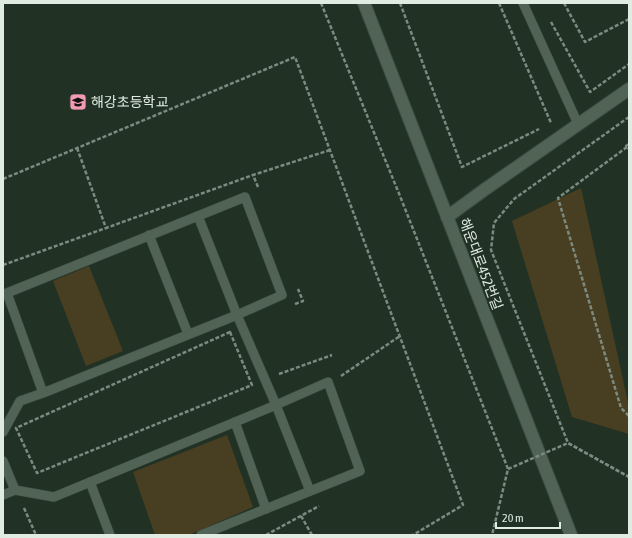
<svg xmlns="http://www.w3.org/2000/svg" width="632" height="538" font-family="'Asap Condensed','Noto Sans KR',sans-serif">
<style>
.green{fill:#483e21}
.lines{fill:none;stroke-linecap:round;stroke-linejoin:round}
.service-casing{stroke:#3d4c41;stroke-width:10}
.minor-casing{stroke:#3d4c41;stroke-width:14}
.tertiary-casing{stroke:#3d4c41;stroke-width:14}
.path{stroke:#7c8a7f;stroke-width:2.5;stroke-dasharray:4 2;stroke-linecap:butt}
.service{stroke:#516354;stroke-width:9}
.minor{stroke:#516354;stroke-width:12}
.tertiary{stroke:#516354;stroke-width:12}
.path-bridge{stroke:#7c8a7f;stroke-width:2.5;stroke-dasharray:4 2;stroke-linecap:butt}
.labels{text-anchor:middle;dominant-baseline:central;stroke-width:4;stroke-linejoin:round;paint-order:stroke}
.poi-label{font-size:14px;fill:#e0ebe2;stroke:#213225;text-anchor:start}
.street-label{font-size:14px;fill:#e0ebe2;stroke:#213225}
</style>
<rect width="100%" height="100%" fill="#213225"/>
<g class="green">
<path d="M581,188L629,407V434L572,417L512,221Z"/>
<path d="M89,266L123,351L86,366L53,281Z"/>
<path d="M227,435L253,507L189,535H155L133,472Z"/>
</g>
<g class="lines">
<g class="service-casing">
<g id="service">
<path d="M523,3L578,124"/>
<path d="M198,216L245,197L282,295L237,315L276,405L328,382L360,471L201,535"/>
<path d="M149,235L188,334"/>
<path d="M235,422L266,509"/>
<path d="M3,432L20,401L43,393L237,315L198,216L7,293L43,393"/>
<path d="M3,461L15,490L3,495"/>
<path d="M90,482L110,535"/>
<path d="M15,490L54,497L276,405L310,491"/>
</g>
</g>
<g class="minor-casing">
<path id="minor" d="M447,217L484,190L629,89"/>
</g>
<g class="tertiary-casing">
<path id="tertiary" d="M364,3L571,535"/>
</g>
<g class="path">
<path d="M321,3L400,196L508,469L492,535"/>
<path d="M400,3L462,167L539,129"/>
<path d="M499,3L551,123"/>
<path d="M564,3L585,42L629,19"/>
<path d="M551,22L590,92L629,64"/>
<path d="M629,117L514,199L494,223L491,250L568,443L629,477"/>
<path d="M629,144L626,146L629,149"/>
<path d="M627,147L558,198L621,408L629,416"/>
<path d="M77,148L106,228L253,175"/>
<path d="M3,179L295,57L463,505L413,535"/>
<path d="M258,187L253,175L330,150"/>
<path d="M3,265L106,228"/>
<path d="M295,304L303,301L298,289"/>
<path d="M230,332L252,385L37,473L16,428Z"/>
<path d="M279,374L332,355"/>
<path d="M341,376L400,336"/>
<path d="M24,508L36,535"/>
<path d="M301,516L312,535"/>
<path d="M266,535L319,506"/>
</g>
<use href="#service" class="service"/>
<use href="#minor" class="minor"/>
<use href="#tertiary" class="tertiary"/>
<path class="path-bridge" d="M508,469L568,443L629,477"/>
</g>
<defs>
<g id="school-square" transform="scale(0.9)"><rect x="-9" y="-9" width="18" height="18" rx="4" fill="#f19ab1" stroke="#213225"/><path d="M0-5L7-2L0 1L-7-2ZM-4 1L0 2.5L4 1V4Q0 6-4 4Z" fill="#111"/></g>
</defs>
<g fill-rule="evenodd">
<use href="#school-square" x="78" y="102"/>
</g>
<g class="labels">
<g class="poi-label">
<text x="91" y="102">해강초등학교</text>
</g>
<g class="street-label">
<text transform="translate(481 264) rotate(69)">해운대로452번길</text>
</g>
</g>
<rect width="632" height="538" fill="none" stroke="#e0ebe2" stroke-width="8"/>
<path d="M496 522v6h64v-6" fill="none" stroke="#e0ebe2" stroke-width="2"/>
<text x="502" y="522" font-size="12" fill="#e0ebe2" stroke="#213225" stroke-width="3" paint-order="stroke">20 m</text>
</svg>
